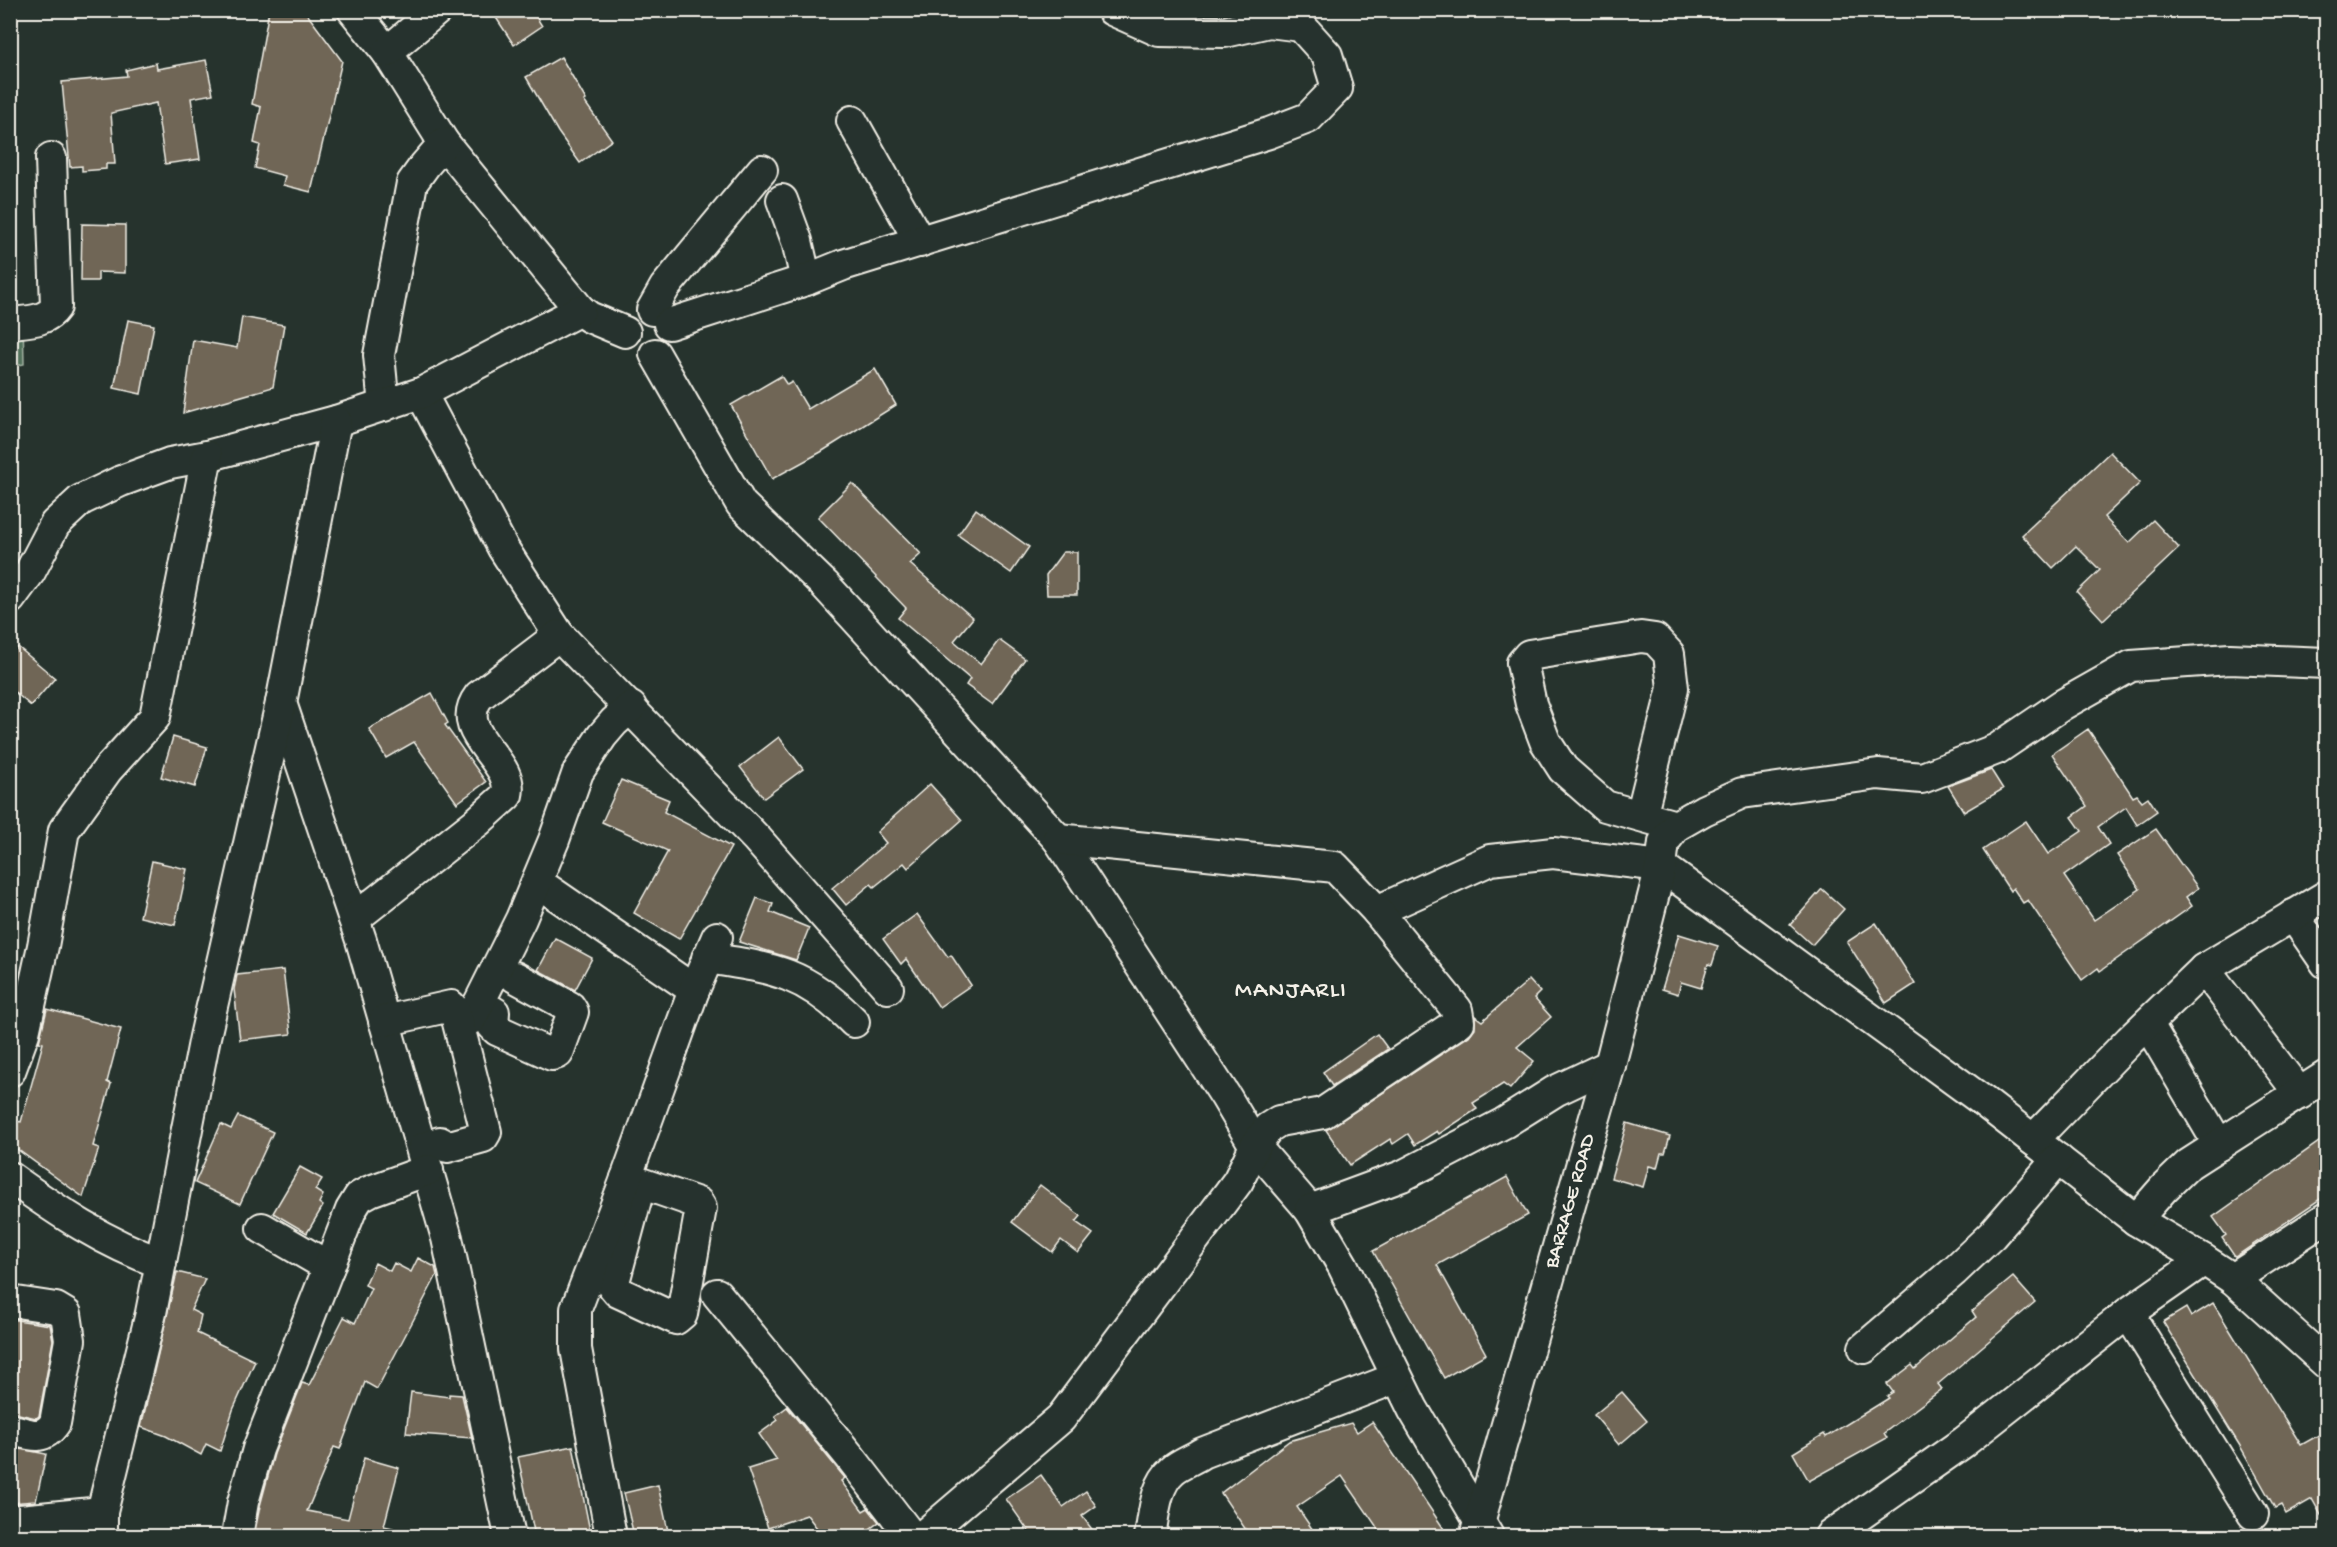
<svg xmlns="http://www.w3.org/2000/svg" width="2337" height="1547" font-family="'Gochi Hand',sans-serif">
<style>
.green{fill:#52725c;stroke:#a3b2a2;stroke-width:1.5}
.building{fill:#6f6657;stroke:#f4f1e8;stroke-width:1.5}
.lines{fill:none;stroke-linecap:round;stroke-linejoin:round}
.minor-casing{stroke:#f4f1e8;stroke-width:34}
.minor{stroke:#26332d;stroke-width:30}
.labels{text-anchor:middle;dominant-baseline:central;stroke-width:4.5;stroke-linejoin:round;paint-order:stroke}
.street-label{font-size:21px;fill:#f4f1e8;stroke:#26332d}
.quarter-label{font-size:24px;letter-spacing:1.5px;fill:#f4f1e8;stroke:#26332d}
</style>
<rect width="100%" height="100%" fill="#26332d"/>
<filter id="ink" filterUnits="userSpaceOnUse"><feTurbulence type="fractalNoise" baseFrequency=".0167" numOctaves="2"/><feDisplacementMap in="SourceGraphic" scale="12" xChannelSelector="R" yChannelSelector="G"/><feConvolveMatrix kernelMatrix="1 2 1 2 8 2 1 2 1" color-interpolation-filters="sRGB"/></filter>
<g filter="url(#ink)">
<path class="green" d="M23,319L24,364L11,367V321Z"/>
<g class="building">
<path d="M269,10H304L342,61L311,192L283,185L285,176L255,168L260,145L254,143L261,107L252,104Z"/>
<path d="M491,10H532L542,26L514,45Z"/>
<path d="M561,57L586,100L584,101L612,140L580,163L558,132L526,77Z"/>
<path d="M206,60L213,94L191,98L200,159L165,164L156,103L111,113L115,164H106V169L82,171V166L70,167L62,82L127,76L126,70L156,63L157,69Z"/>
<path d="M82,224L125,225V273L98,272V281H81Z"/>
<path d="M242,317L284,325L273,387L183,413L193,340L237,348Z"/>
<path d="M128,320L154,325L141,394L114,388Z"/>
<path d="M875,369L896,405L821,452L772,479L731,405L781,376L787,385L792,382L808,409Z"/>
<path d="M2110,452L2140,483L2104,517L2129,543L2153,520L2179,548L2103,620L2077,592L2100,570L2076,546L2053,568L2022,535Z"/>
<path d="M852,483L921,554L910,564L973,618L954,641L981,664L999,640L1025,659L992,704L966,685L970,679L898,618L906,608L818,517Z"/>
<path d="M976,509L1029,547L1011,573L958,535Z"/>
<path d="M1063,552H1077V595H1047L1046,575Z"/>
<path d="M18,647L55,678L31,706L10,688V656Z"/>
<path d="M432,693L448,723L445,725L486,782L457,803L414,742L386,758L369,729Z"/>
<path d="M2088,729L2133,797L2137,795L2142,801L2148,797L2157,811L2137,825L2126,807L2098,827L2109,844L2064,876L2094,920L2140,889L2117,855L2156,829L2198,888L2186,897L2192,906L2100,971L2098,968L2082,980L2028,900L2023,903L2013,888L2010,891L1983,850L2026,821L2048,854L2082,831L2072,817L2087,806L2052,754Z"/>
<path d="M173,737L207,747L195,787L161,777Z"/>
<path d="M779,737L803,769L764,798L740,767Z"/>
<path d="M1991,770L2003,789L1964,812L1948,786Z"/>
<path d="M621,780L669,800L664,812L731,847L679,939L634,913L668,851L602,822Z"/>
<path d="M930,784L962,820L908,868L904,863L874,887L871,884L846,905L832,888L886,843L877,832Z"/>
<path d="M152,861L187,869L175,925L140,917Z"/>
<path d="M1822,889L1844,909L1812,945L1790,925Z"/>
<path d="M757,898L773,904L770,912L809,928L796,960L739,942Z"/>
<path d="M917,914L948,957L951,955L971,985L939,1007L906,959L901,964L883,939Z"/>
<path d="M1876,923L1915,984L1886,1003L1847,942Z"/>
<path d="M1679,934L1718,946L1712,965L1708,964L1701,988L1681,982L1678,994L1662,989Z"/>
<path d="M555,938L592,958L575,990L538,970Z"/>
<path d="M283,970L291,1034L240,1040L234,989L237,975Z"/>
<path d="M1529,980L1540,992L1534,998L1551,1017L1517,1047L1534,1061L1510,1089L1503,1084L1473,1103L1477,1109L1439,1134L1437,1131L1415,1145L1408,1134L1393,1144L1390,1139L1350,1165L1326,1130L1469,1036L1475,1028V1016L1482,1021Z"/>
<path d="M47,1009L121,1029L107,1082L111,1084L93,1146L99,1148L83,1197L10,1144V1136L16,1121L21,1122L43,1043L39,1042Z"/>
<path d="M1377,1034L1388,1049L1332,1086L1323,1072Z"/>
<path d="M238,1116L273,1132L240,1204L195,1183L221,1124L231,1129Z"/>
<path d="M1627,1123L1670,1136L1665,1153H1661L1657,1168L1649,1166L1643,1187L1611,1178Z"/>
<path d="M2326,1137V1195L2235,1257L2222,1238L2226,1235L2213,1217Z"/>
<path d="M300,1167L322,1179L315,1190L323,1195L319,1203L323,1206L307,1233L273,1213Z"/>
<path d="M1507,1177L1528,1215L1437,1265L1486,1354L1444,1378L1373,1251Z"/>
<path d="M1040,1185L1081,1216L1076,1222L1093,1234L1078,1253L1061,1240L1052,1252L1012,1222Z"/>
<path d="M418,1258L435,1267L437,1275L377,1389L365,1382L340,1449L334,1447L307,1511L348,1519L364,1458L399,1468L384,1526L393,1528L392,1536H254L260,1506L274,1454L302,1383L309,1385L344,1317L355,1323L371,1288L365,1285L375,1263L390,1271L394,1263L411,1272Z"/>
<path d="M177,1272L205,1279L191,1310L201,1315L197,1333L255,1361L233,1410L220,1451L206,1444L201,1455L166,1436L141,1427Z"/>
<path d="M2013,1277L2035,1302L1938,1384L1942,1389L1884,1433L1887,1438L1809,1481L1793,1453L1824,1434L1826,1437L1889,1398L1887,1396L1893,1392L1887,1384L1912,1365L1915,1369L1976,1317L1972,1311Z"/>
<path d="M2213,1303L2301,1445L2326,1431V1524L2312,1499L2286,1514L2281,1505L2275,1508L2240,1446L2163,1322L2186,1308L2191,1317Z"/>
<path d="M10,1319L50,1325L53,1340L39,1416L36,1418L10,1412Z"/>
<path d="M411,1392L449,1397V1394L462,1395L472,1438L406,1433Z"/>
<path d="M1622,1392L1647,1421L1619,1445L1594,1415Z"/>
<path d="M787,1407L845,1478L841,1481L863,1511L868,1508L879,1522L860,1536H823L807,1515L768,1528L748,1469L777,1460L759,1434L778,1420L775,1416Z"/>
<path d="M1372,1422L1444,1529L1434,1536H1383L1342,1476L1297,1507L1317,1536H1250L1221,1493L1289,1441L1351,1423L1357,1432Z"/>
<path d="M573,1446L591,1536H535L518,1457Z"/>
<path d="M10,1447L46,1454L36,1501L10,1503Z"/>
<path d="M1041,1475L1063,1507L1086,1491L1096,1506L1082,1516L1097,1536H1032L1006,1499Z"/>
<path d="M658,1485L669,1536H634L624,1493Z"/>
</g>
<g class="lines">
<g class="minor-casing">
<g id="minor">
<path d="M353,10L387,52L444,143L580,310L589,317L625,332"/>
<path d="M387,52L437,10"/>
<path d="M852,121L920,242"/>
<path d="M782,200L797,241L806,280"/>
<path d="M652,310L665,287L762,170"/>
<path d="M10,323C27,321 46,322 56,307L51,158"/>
<path d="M669,324L806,280L843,265L1269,133L1308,118L1337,88L1327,55L1301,26L1269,22L1225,32L1159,31L1112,10"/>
<path d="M655,354L741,504L825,585L1058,839L1226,1097L1255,1146L1310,1210L1343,1266L1413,1409L1488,1536"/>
<path d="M421,393L503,548L559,635L757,839L888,988"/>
<path d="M384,406L379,355L412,183L425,165L444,143"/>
<path d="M10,599L30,572L55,524L81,500L121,481L170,463L207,456L336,421L421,393L580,310"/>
<path d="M281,703L361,940L447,1238L510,1536"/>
<path d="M1641,816L1673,688L1669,654L1655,639L1641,637L1529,655L1522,663L1531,704L1545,741L1563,769L1605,806L1676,826"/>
<path d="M537,882L694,990"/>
<path d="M1377,911L1490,860L1553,853L1661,866L1983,1101L2136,1220L2204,1260L2233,1279L2326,1363"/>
<path d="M2293,915L2326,963"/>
<path d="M354,919L477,822L507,795C516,760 450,734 479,696L559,635"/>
<path d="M707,958C773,968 805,972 854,1022"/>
<path d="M2204,969L2300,1094"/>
<path d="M478,1005L494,1012L493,1026L497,1030L552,1055L558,1053L573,1012L570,1007L515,977"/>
<path d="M471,1019L521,919L554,840L578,772L602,736L614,722L631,707"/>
<path d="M384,1021L451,1006L455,1011L486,1132L483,1137L447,1147L440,1142L423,1148"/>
<path d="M2148,1024L2219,1145"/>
<path d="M10,1071L24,1033L43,946L64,830L107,770L155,717L207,456"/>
<path d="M2033,1140L2130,1040L2204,969L2326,896"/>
<path d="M10,1177C60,1213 103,1242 161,1263"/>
<path d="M626,1178L698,1203L701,1208L682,1314L676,1319L618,1292L613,1286L637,1196"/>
<path d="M1310,1210L1402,1176L1504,1123L1555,1091L1610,1065"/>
<path d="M2136,1220L2163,1189L2189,1164L2326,1076"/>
<path d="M262,1228L329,1267"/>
<path d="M2233,1279L2326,1218"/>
<path d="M717,1294L851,1458L911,1536"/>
<path d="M10,1301L56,1308L66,1314L70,1340L55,1423C42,1442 30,1434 10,1429"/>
<path d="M2128,1313L2253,1514"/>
<path d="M1864,1348L1954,1271L1992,1235L2058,1159"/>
<path d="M10,1521L102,1512"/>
<path id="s1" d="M1476,1533L1610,1065L1661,866L1664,842L1676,826L1704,810L1742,793L1878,774L1922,778L1997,749L2062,705L2131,666L2230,659L2326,663"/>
<path d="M102,1536V1512L151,1313L205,1037L281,703L336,421"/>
<path d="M237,1536L243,1502L258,1449L351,1210L359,1197L370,1191L428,1170"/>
<path d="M611,1536L576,1349V1309L624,1184L694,990L717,937"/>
<path d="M923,1536L1061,1418L1238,1181L1255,1146L1268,1128L1279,1121L1323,1113L1459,1022L1457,1010L1377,911L1335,867L1058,839"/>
<path d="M1150,1536C1154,1515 1155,1485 1173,1470C1181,1463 1193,1459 1202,1453L1396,1378"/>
<path d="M1830,1536L1964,1442L2128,1313L2204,1260"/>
</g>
</g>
<use href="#minor" class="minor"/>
</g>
</g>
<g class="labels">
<g class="street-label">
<text stroke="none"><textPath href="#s1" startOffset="345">BARRAGE ROAD</textPath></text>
</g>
<g class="quarter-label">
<text x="1291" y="991">MANJARLI</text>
</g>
</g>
<rect width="2337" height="1547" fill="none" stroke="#26332d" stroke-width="36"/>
<rect x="18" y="18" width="2301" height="1511" fill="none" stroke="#f4f1e8" stroke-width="2" filter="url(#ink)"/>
</svg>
